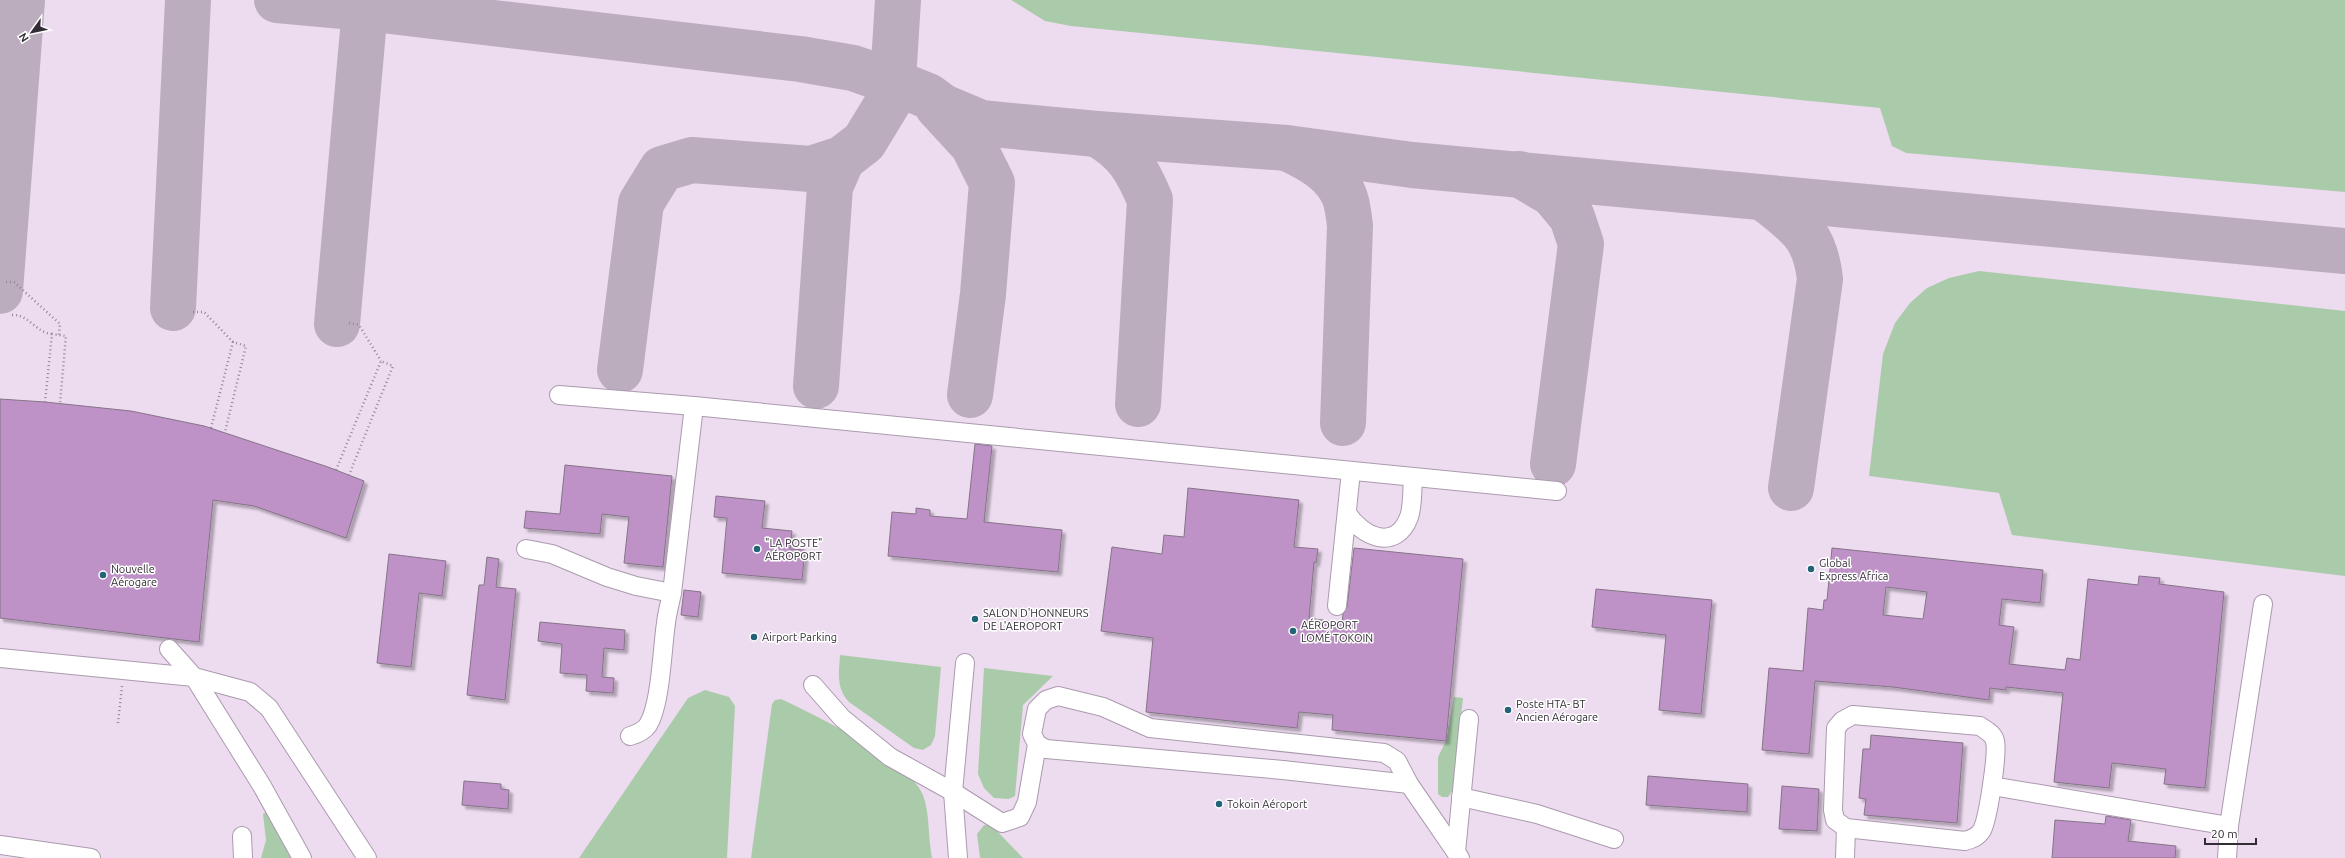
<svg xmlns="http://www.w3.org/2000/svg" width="2345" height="858" font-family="Ubuntu,sans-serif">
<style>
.grass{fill:#aacbaa}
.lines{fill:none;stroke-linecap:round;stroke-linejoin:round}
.taxiway{stroke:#bcadbe;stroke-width:46}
.building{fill:#bf92c7;stroke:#847487;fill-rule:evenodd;filter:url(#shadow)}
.minor-casing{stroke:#ab9aae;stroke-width:20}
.path{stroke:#948796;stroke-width:2.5;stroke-dasharray:1 3;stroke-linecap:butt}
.minor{stroke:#fff;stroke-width:18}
.poi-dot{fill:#226377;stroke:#fff;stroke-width:1.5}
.labels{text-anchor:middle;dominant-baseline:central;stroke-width:3;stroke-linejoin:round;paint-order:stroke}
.poi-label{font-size:11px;fill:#322c34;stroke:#fff;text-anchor:start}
</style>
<defs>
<filter id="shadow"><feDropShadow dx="3.5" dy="3.5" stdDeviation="1" flood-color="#0004"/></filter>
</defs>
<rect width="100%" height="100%" fill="#eddbf0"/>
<g class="grass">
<path d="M1011,0H2345V192L1906,153L1892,146L1880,108L1071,26L1045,21Z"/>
<path d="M1979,271L2345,311V576L2012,535L1999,493L1869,476L1883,354L1895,323L1910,303L1927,288L1949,278Z"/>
<path d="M840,655L941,667L935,736L931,745L923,750L914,748L849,702C836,688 839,673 840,655Z"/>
<path d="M984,668L1053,676L1023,705L1015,796L1009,799L994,798L984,788L978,774Z"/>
<path d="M705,690L729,697L735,706L727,858H579L688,698Z"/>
<path d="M1454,697L1463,698L1453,790L1448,797H1442L1438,794V757L1446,741Z"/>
<path d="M781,699C814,714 910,762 923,795C930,814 928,838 932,858H751L772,704L775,700Z"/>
<path d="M267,811L293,858H261L266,840L263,814Z"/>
<path d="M984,825H991L1023,858H980L977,834Z"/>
</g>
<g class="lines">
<g class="taxiway">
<path d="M277,0L365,8L800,59L853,68L893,82L928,96L943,107L981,123L1097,134L1287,148L1412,165L2345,251"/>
<path d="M938,107L973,145L992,183L983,294L970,395"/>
<path d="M1097,134C1127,151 1137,169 1150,200L1138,404"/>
<path d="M1289,149C1311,159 1336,173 1345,198C1348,207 1349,217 1350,226L1343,423"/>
<path d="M1519,174L1553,194L1572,217L1581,244L1553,464"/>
<path d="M1764,198C1798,225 1815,234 1820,279L1791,488"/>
<path d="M0,291L22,0"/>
<path d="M173,308L188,0"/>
<path d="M337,324L365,8"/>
<path d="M620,370L641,203L662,169L692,160L811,169L842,159L864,142L892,96L898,0"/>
<path d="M816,386L830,187L842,159"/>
</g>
</g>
<g class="building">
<path d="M0,399L45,402L131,411L204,426L328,467L364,481L346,538L254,506L213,500L199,642L0,618Z"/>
<path d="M975,444L992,446L984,522L1062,530L1058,572L888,556L892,512L916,514V508L930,510V516L967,519Z"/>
<path d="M565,465L672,476L663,567L624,563L629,517L602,514L600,534L524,528L526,511L560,514Z"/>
<path d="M1188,488L1299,500L1294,547L1318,549L1316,563L1314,562L1309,618L1342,623L1343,614L1347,607L1354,548L1463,559L1446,741L1332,730L1333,715L1299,712L1297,728L1146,712L1153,638L1101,631L1112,547L1162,554L1164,535L1184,537Z"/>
<path d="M716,496L765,501L762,528L792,531L790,549L805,550L802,580L722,573L727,518L714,517Z"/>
<path d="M1832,548L2043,570L2040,603L2002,599L1999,625L2014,627L2009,664L2065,670L2067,658L2080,660L2088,579L2138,585L2139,576L2160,578L2159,584L2224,592L2205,788L2164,784L2166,769L2112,763L2109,788L2054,782L2063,693L2006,687V690L1990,688L1989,700L1893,687L1815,681L1809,754L1762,750L1769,668L1803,671L1808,608L1823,610L1824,600H1827ZM1886,587L1927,592L1923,619L1883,615Z"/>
<path d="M389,554L446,561L442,596L419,593L411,667L377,663Z"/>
<path d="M487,557L499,559L496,587L516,589L505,700L467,695L479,585H484Z"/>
<path d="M1596,589L1712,600L1701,714L1659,710L1666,635L1592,627Z"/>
<path d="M684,590L701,592L698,617L681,615Z"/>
<path d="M540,622L625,630L624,650L604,648L602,677L614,678L613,693L586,691L587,675L560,673L562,644L538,641Z"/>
<path d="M1871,735L1963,743L1957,823L1864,815L1866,799L1859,798L1863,749H1870Z"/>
<path d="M1648,776L1748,784L1747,812L1646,805Z"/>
<path d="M464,781L501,784V789L509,790L508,809L462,805Z"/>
<path d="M1782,786L1819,789L1817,831L1779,829Z"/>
<path d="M2106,816L2131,820L2128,841L2176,846L2175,858H2052L2055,820L2105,824Z"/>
</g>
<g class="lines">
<g class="minor-casing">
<g id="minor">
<path d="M559,395L694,406L1557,491"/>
<path d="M1347,513C1362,537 1396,552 1409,517C1413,506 1412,489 1413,477"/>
<path d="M526,549L552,554L607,577L636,586L672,593"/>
<path d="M1337,606L1351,471"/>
<path d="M169,649L194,677L250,692L269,708L367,858"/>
<path d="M0,658L194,677L262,786L302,858"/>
<path d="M813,685L842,718L890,757L953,792L1002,823L1020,817L1027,802L1037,744L1032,734L1037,709L1046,700L1058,696L1103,707L1150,728L1384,753L1397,761L1409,784L1460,858"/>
<path d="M1853,715L1980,726C1985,730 1993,733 1995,741C1998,753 1988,819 1982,830C1978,837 1972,839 1965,841L1846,828L1835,820L1833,810L1836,728L1842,721Z"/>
<path d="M630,736C637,734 644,731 648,725C661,704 662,649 666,623C667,613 670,603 672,593L694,406"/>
<path d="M1037,744L1046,749L1283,770L1409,784"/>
<path d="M1992,786L2229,826L2263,604"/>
<path d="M1461,797L1537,814L1614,839"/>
<path d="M242,836L243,858"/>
<path d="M0,845L91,858"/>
<path d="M1456,852L1469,719"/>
<path d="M958,858L953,792L965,663"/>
<path d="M1845,858L1846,828"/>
<path d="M2227,858L2229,826"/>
</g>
</g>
<g class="path">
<path d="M6,282H14L60,324L59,335"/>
<path d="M193,312H204L233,342"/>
<path d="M12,315C29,314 36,333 52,334"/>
<path d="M349,323L359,325L381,361"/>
<path d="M45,402L52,334L66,336L60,403"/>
<path d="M211,428L233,342L246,346L225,432"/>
<path d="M336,470L381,361L393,366L349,475"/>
<path d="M118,723L122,686"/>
</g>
<use href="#minor" class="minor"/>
</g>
<g class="poi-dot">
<circle cx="757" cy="549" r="4"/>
<circle cx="1811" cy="569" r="4"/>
<circle cx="103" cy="575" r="4"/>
<circle cx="975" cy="619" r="4"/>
<circle cx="1293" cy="631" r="4"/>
<circle cx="754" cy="637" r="4"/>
<circle cx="1508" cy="710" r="4"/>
<circle cx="1219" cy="804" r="4"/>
</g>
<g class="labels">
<g class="poi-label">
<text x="765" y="543">"LA POSTE"<tspan x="765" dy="13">AÉROPORT</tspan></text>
<text x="1819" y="563">Global<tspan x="1819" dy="13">Express Africa</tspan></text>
<text x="111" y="569">Nouvelle<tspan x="111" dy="13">Aérogare</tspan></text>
<text x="983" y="613">SALON D'HONNEURS<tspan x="983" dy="13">DE L'AEROPORT</tspan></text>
<text x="1301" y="625">AÉROPORT<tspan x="1301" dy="13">LOMÉ TOKOIN</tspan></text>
<text x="762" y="637">Airport Parking</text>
<text x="1516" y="704">Poste HTA- BT<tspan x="1516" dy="13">Ancien Aérogare</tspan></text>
<text x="1227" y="804">Tokoin Aéroport</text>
</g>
</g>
<g transform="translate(32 32) rotate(237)" stroke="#ffffff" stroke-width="3" paint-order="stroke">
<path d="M0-3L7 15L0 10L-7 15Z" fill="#322c34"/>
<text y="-6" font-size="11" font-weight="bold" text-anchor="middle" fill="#322c34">N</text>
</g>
<path d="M2205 838v6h51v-6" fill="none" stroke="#322c34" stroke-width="2"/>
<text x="2211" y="838" font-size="12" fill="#322c34" stroke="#ffffff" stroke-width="3" paint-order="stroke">20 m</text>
</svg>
